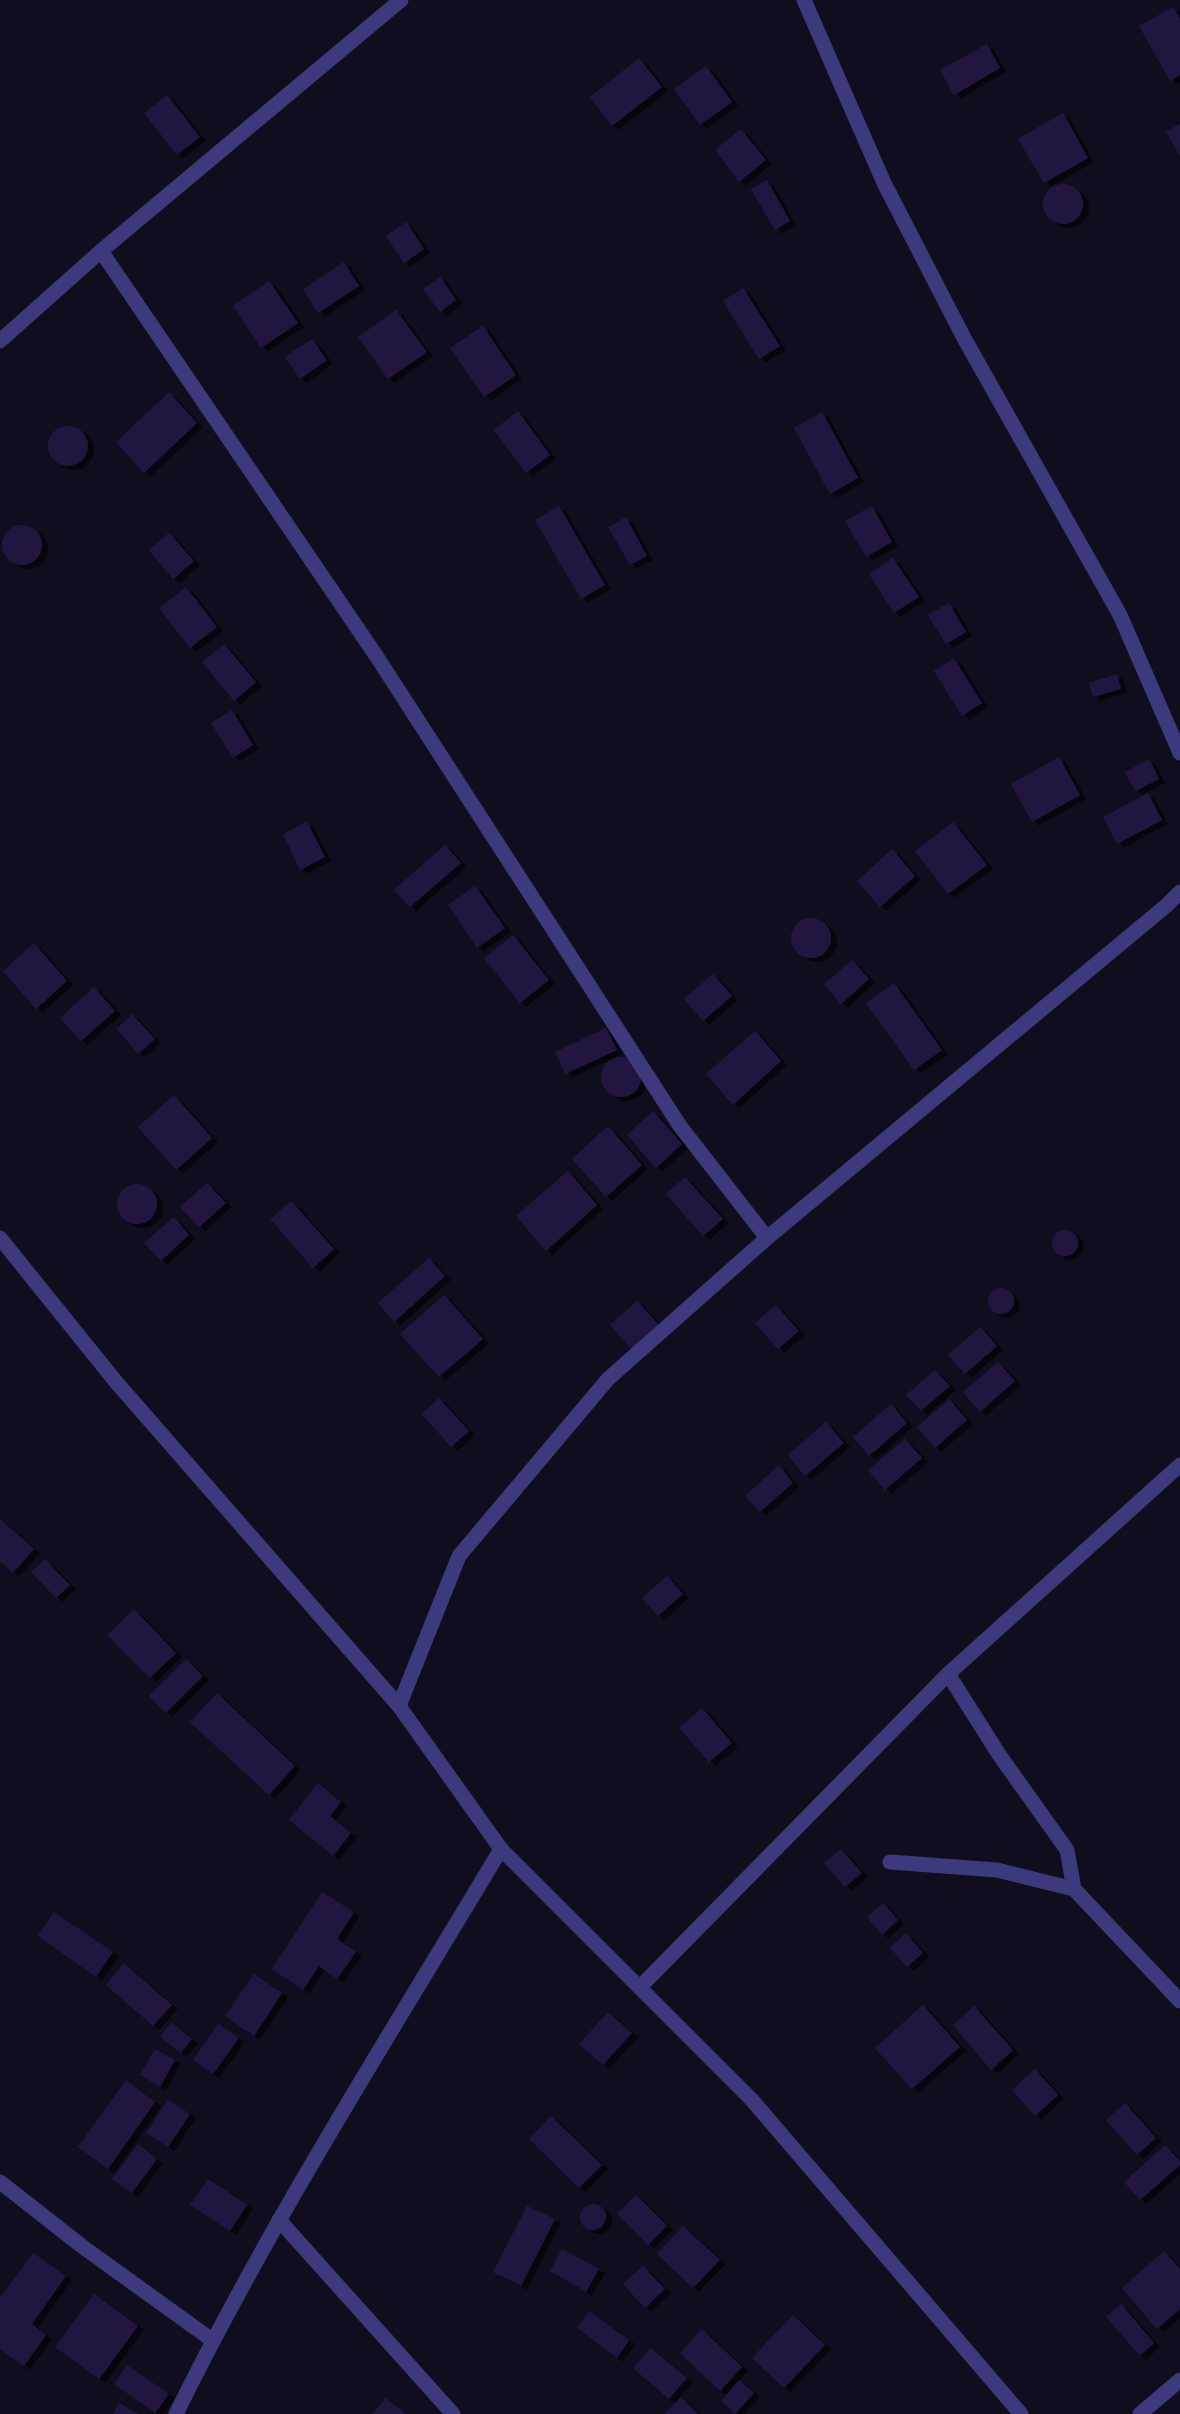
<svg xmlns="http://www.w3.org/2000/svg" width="1180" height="2414" font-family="'DejaVu Sans',sans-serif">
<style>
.building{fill:#221940;filter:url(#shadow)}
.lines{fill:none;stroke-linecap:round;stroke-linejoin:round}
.street{stroke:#3c397d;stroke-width:15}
</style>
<defs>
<filter id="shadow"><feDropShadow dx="6" dy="4" stdDeviation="0" flood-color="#0009"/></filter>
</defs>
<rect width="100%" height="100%" fill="#100d1f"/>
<g class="building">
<path d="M1173,7L1180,19V75L1170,81L1139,26Z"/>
<path d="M987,44L1000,68L954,95L940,70Z"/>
<path d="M639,58L662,87L612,126L590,97Z"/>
<path d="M706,66L732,102L700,125L674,89Z"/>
<path d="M167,95L200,137L177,155L144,113Z"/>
<path d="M1063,113L1088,158L1044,183L1018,139Z"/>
<path d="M1180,124V156L1166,132Z"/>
<path d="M741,129L766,160L739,182L715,150Z"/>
<path d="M767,180L790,221L775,230L751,189Z"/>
<circle cx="1063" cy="204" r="20"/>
<path d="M406,222L424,249L404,263L386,236Z"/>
<path d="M344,262L359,286L318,313L303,289Z"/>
<path d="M440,277L456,300L440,312L423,289Z"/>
<path d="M269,281L298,323L261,348L233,306Z"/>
<path d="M743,288L780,346L759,359L723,301Z"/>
<path d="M396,310L427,352L388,379L358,337Z"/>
<path d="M483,326L516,375L484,397L450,348Z"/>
<path d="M312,339L327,360L300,379L285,357Z"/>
<path d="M169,392L197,423L144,473L116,442Z"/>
<path d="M518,411L550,455L526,473L494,430Z"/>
<path d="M822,412L858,478L830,494L794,428Z"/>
<circle cx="68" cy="446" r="20"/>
<path d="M559,506L605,585L581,599L535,520Z"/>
<path d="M872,506L892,542L866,557L845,521Z"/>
<path d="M626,517L647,556L630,565L608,527Z"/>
<circle cx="22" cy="545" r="20"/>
<path d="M169,533L194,561L173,579L149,550Z"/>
<path d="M893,558L919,597L894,613L869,574Z"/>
<path d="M186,587L217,627L190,648L159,608Z"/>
<path d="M949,603L966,632L946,644L928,615Z"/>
<path d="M224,644L256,682L234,701L202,662Z"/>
<path d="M954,658L982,703L962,716L934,671Z"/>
<path d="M1117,674L1121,689L1093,697L1089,683Z"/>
<path d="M232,710L253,745L233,758L211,723Z"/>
<path d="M1059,757L1080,795L1032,822L1011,784Z"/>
<path d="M1149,759L1159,779L1135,791L1125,772Z"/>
<path d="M1148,793L1162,820L1117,844L1103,817Z"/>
<path d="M307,822L325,857L300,870L283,834Z"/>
<path d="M953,822L987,865L948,894L915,851Z"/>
<path d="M445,845L461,863L410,907L394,890Z"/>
<path d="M892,849L915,876L880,907L857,881Z"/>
<path d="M475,886L505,928L477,948L448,905Z"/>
<circle cx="811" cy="938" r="20"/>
<path d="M513,935L549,980L520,1003L484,958Z"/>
<path d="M34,943L67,981L36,1009L3,971Z"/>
<path d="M852,960L869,979L841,1004L824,984Z"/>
<path d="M713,974L732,996L703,1021L684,999Z"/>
<path d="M894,983L942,1050L914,1070L866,1003Z"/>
<path d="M94,987L115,1011L81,1041L60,1018Z"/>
<path d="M132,1014L155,1039L138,1054L117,1029Z"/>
<path d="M606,1028L617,1050L565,1074L555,1052Z"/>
<path d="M755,1031L781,1061L733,1105L706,1074Z"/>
<circle cx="621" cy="1077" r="20"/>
<path d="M174,1095L212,1138L176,1170L138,1127Z"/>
<path d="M653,1111L682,1144L656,1168L627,1135Z"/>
<path d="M608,1126L642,1165L606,1197L572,1159Z"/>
<path d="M568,1171L597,1205L546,1251L516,1216Z"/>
<path d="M685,1177L723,1219L703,1236L666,1194Z"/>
<path d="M207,1183L226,1203L199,1227L180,1207Z"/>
<circle cx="137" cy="1204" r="20"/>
<path d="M291,1201L334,1249L313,1268L270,1219Z"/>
<path d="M174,1217L189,1235L161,1261L144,1243Z"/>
<circle cx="1065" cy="1243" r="13"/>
<path d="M429,1258L445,1276L394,1322L378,1303Z"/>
<circle cx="1001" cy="1301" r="13"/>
<path d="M444,1295L483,1339L439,1377L400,1334Z"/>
<path d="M637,1301L659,1325L631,1349L610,1325Z"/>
<path d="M776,1305L799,1331L778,1349L755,1323Z"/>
<path d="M980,1327L997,1346L965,1374L948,1355Z"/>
<path d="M998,1362L1015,1381L980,1412L963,1392Z"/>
<path d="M935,1370L950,1386L921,1411L906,1395Z"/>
<path d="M439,1398L469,1431L451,1447L422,1414Z"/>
<path d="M949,1399L967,1420L935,1448L917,1427Z"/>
<path d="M891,1404L907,1423L869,1456L853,1437Z"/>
<path d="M826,1422L844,1443L805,1476L788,1455Z"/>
<path d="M905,1439L922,1458L885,1490L868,1470Z"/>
<path d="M779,1465L793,1483L760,1512L745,1496Z"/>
<path d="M0,1519L34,1549L13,1573L0,1561Z"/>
<path d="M45,1559L70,1585L56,1598L31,1572Z"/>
<path d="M667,1576L683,1594L658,1616L642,1598Z"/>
<path d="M134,1609L176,1653L150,1678L107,1635Z"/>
<path d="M186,1659L203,1676L166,1713L149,1696Z"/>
<path d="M217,1693L295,1766L269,1795L190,1722Z"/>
<path d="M702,1708L732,1743L709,1762L679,1728Z"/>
<path d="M318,1783L341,1802L330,1816L351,1833L333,1856L289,1820Z"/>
<path d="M841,1849L862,1873L845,1887L824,1863Z"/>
<path d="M322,1892L354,1912L337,1939L356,1952L337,1979L319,1966L303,1990L272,1969Z"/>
<path d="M883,1903L898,1920L882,1935L867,1917Z"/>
<path d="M54,1912L113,1952L96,1977L38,1936Z"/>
<path d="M906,1933L923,1953L907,1967L890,1948Z"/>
<path d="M124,1963L172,2005L153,2026L106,1985Z"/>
<path d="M254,1974L282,1993L254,2036L225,2016Z"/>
<path d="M923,2005L960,2047L912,2089L875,2048Z"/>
<path d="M974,2006L1013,2050L991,2070L953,2025Z"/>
<path d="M608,2012L632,2033L603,2065L579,2044Z"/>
<path d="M171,2022L192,2039L181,2053L160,2037Z"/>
<path d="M218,2024L239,2038L213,2074L193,2060Z"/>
<path d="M155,2049L175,2060L160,2087L140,2075Z"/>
<path d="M1035,2069L1058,2095L1035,2116L1012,2090Z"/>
<path d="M126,2080L155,2102L108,2169L78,2147Z"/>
<path d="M168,2100L190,2114L168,2147L146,2133Z"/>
<path d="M1125,2103L1156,2138L1137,2155L1106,2120Z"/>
<path d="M551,2116L602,2165L579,2188L529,2139Z"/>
<path d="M138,2144L157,2159L132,2193L112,2179Z"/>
<path d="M1165,2145L1180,2161V2165L1140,2200L1124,2182Z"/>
<path d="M208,2179L247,2205L230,2231L190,2205Z"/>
<path d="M636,2195L667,2226L648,2245L617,2214Z"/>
<circle cx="593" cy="2217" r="13"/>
<path d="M527,2206L555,2219L521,2286L493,2272Z"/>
<path d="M683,2226L720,2260L693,2288L657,2254Z"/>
<path d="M562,2249L599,2269L586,2292L550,2271Z"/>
<path d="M1164,2251L1180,2269V2309L1157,2329L1122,2288Z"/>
<path d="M33,2253L66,2276L32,2324L46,2335L24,2366L0,2349V2298Z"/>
<path d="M643,2266L665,2289L645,2308L623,2284Z"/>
<path d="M94,2294L138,2326L99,2379L55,2347Z"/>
<path d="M1121,2304L1154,2343L1140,2356L1106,2317Z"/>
<path d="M589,2311L629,2340L617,2358L577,2328Z"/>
<path d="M793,2315L825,2345L784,2388L752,2358Z"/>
<path d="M702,2329L742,2367L720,2391L680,2353Z"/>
<path d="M651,2348L687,2378L669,2399L633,2368Z"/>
<path d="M127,2365L169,2394L155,2413L114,2384Z"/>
<path d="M739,2380L754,2393L735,2414L721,2401Z"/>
<path d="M681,2397L698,2414H664Z"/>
<path d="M386,2398L406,2414H372Z"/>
<path d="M119,2403L138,2414H113Z"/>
</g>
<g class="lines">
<g class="street">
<path d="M804,0L884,183L964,338L1120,615L1180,753"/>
<path d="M101,251L377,657L680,1126L767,1238"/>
<path d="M0,341L101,251L401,0"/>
<path d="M0,1238L116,1382L399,1706L501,1849L752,2100L1021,2414"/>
<path d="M948,1674L1000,1756L1067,1850L1074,1889"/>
<path d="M399,1706L459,1556L608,1379L767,1238L1167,905L1180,892"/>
<path d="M890,1862L997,1870L1074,1889L1180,2001"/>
<path d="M640,1987L948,1674L1180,1465"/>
<path d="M0,2182L83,2247L212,2340"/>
<path d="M279,2220L453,2414"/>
<path d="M176,2414C272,2219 390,2035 501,1849"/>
<path d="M1140,2414L1180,2380"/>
</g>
</g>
</svg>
